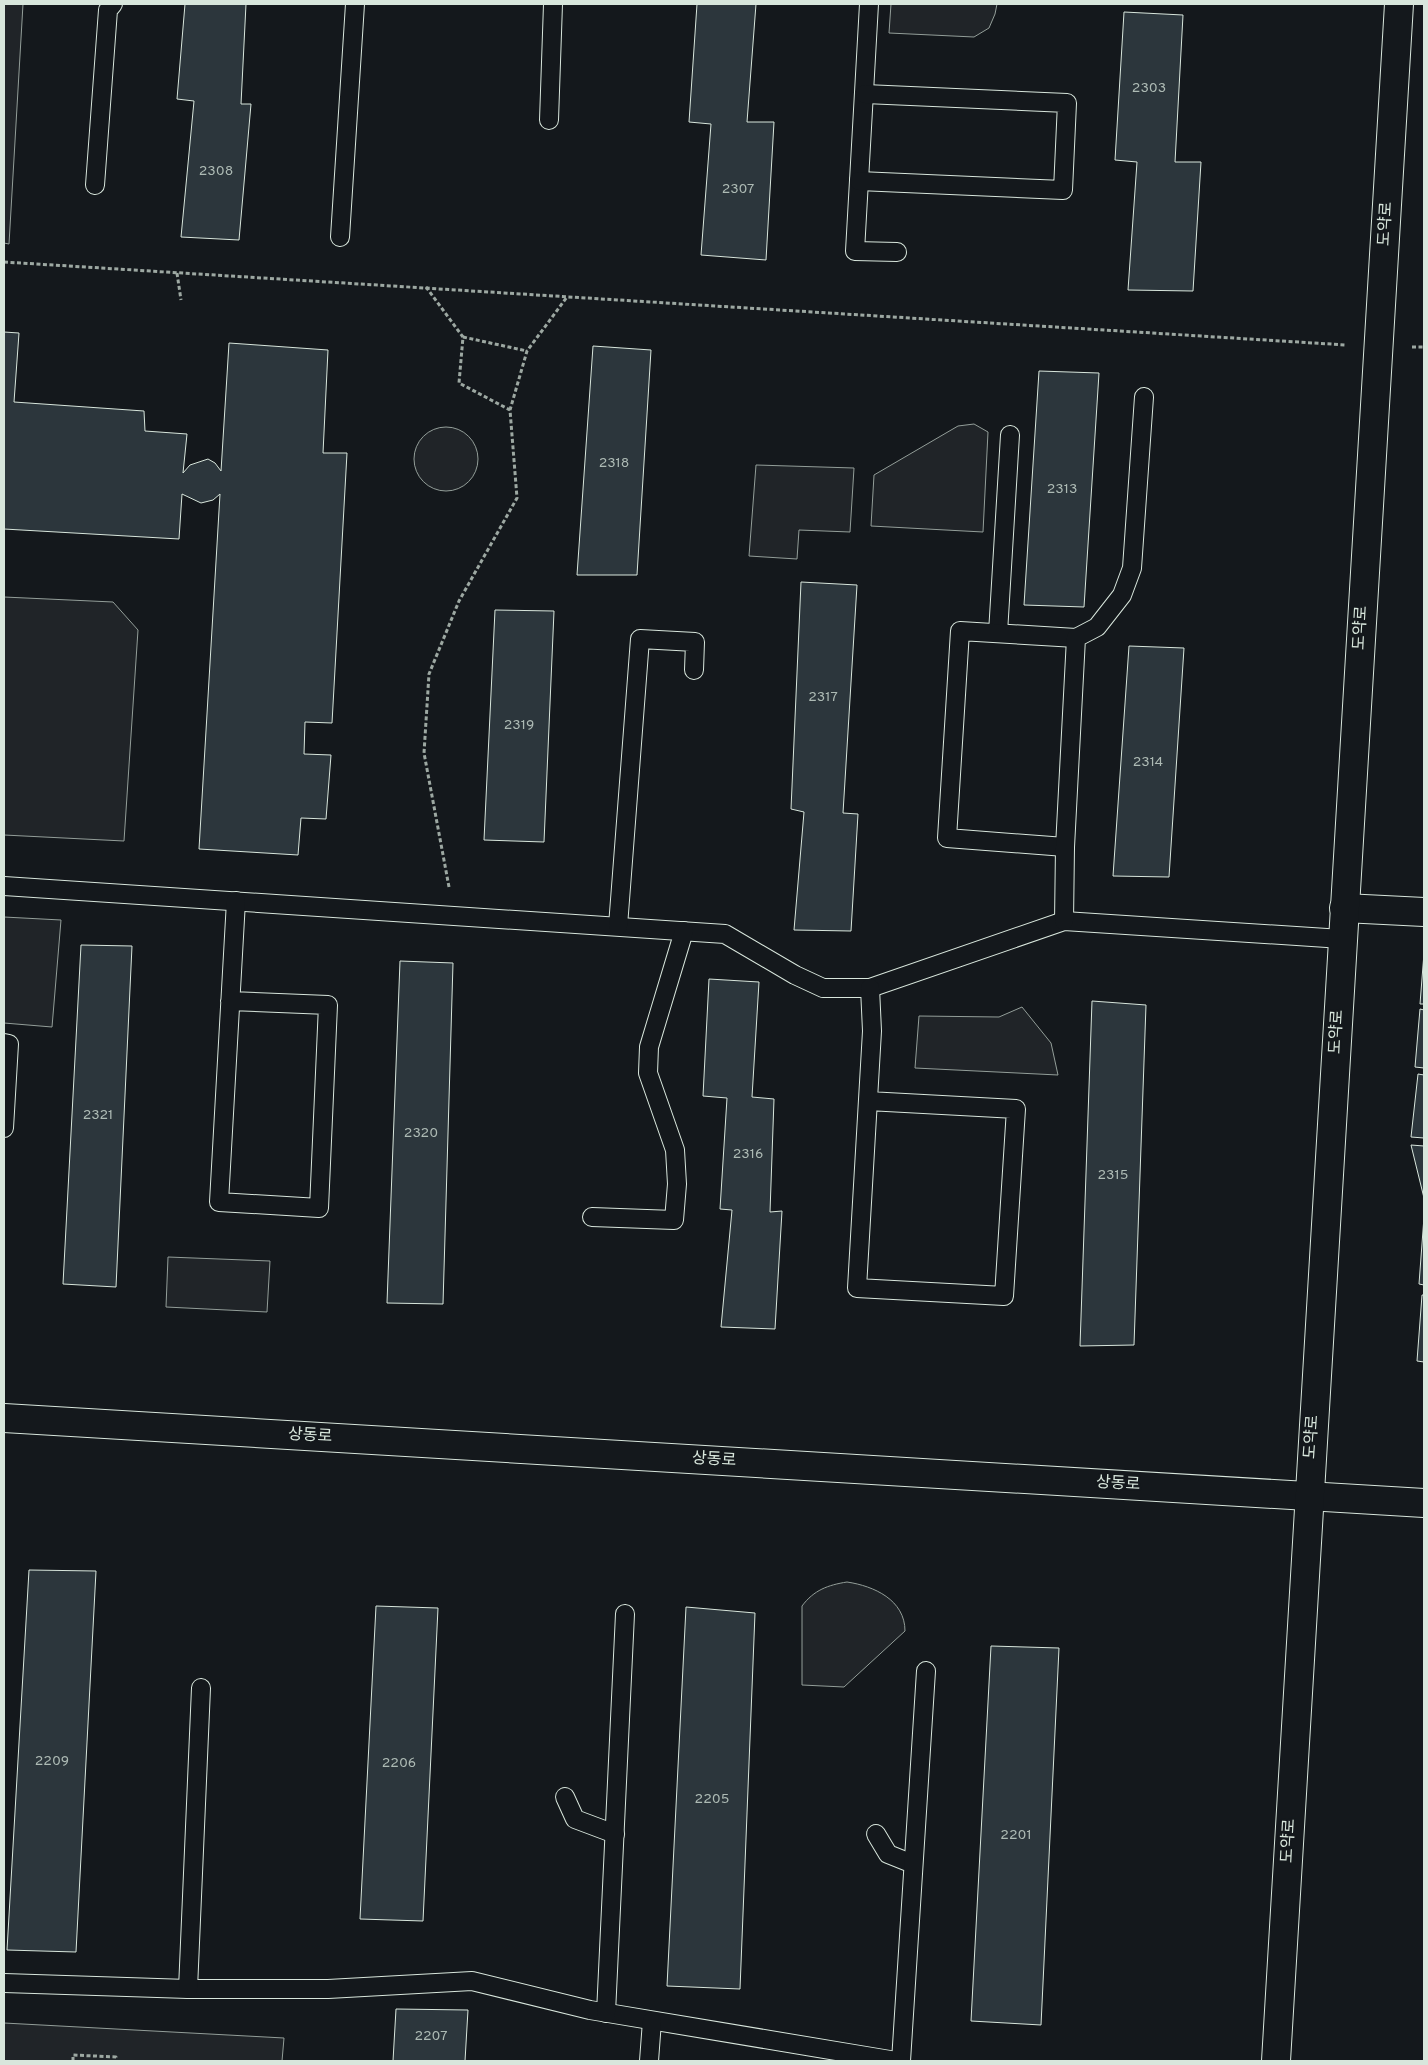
<svg xmlns="http://www.w3.org/2000/svg" width="1428" height="2065" font-family="Overpass,'Noto Sans KR',sans-serif">
<style>
.green{fill:#202428;stroke:#939e99}
.building{fill:#2c363c;stroke:#d8e6dc}
.lines{fill:none;stroke-linecap:round;stroke-linejoin:round}
.service-casing{stroke:#d8e6dc;stroke-width:20}
.minor-casing{stroke:#d8e6dc;stroke-width:30}
.tertiary-casing{stroke:#d8e6dc;stroke-width:30}
.path{stroke:#9da8a2;stroke-width:3;stroke-dasharray:4 2.5;stroke-linecap:butt}
.service{stroke:#14181c;stroke-width:18}
.minor{stroke:#14181c;stroke-width:28}
.tertiary{stroke:#14181c;stroke-width:28}
.labels{text-anchor:middle;dominant-baseline:central;stroke-width:4;stroke-linejoin:round;paint-order:stroke}
.number-label{font-size:14px;fill:#adbab4}
.street-label{font-size:16px;fill:#d8e6dc;stroke:#14181c}
</style>
<rect width="100%" height="100%" fill="#14181c"/>
<g class="green">
<path d="M4,4H23L9,244L4,243Z"/>
<path d="M891,4H997L995,14L989,28L974,37L889,33Z"/>
<path d="M974,424L988,432L983,532L871,526L874,475L958,426Z"/>
<circle cx="446" cy="459" r="32"/>
<path d="M756,465L854,468L850,532L799,530L797,559L749,556Z"/>
<path d="M4,597L113,602L138,630L124,841L4,835Z"/>
<path d="M4,917L61,920L52,1027L4,1023Z"/>
<path d="M1022,1007L1051,1043L1058,1075L915,1068L919,1016L999,1017Z"/>
<path d="M168,1257L270,1261L267,1312L166,1307Z"/>
<path d="M847,1582C874,1586 905,1600 905,1631L844,1687L802,1685V1606C814,1590 828,1585 847,1582Z"/>
<path d="M4,2023L284,2038L282,2061H4Z"/>
</g>
<g class="building">
<path d="M185,4H246L241,104H251L239,240L181,237L194,101L177,99Z"/>
<path d="M697,4H756L747,122H774L766,260L701,255L711,124L689,122Z"/>
<path d="M1124,12L1183,15L1175,162H1201L1193,291L1128,290L1137,162L1115,160Z"/>
<path d="M4,332L19,333L14,402L144,411L145,431L187,434L183,473L190,465L208,459L215,463L221,471L229,343L328,350L323,453H347L332,723L305,722L304,754L331,755L326,819L301,818L298,855L199,849L220,494L213,500L201,503L182,494L179,539L4,529Z"/>
<path d="M593,346L651,350L637,575H577Z"/>
<path d="M1039,371L1099,373L1084,607L1024,605Z"/>
<path d="M801,582L857,585L843,813L858,814L851,931L794,930L804,812L791,809Z"/>
<path d="M495,610L554,611L544,842L484,840Z"/>
<path d="M1129,646L1184,648L1169,877L1113,876Z"/>
<path d="M81,945L132,946L116,1287L63,1284Z"/>
<path d="M1424,953V1004H1420Z"/>
<path d="M400,961L453,963L443,1304L387,1303Z"/>
<path d="M709,979L759,982L752,1097L774,1099L770,1212L782,1211L775,1329L721,1327L732,1210L720,1209L727,1098L703,1096Z"/>
<path d="M1092,1001L1146,1005L1134,1345L1080,1346Z"/>
<path d="M1420,1009L1424,1010V1068L1415,1067Z"/>
<path d="M1418,1074L1424,1075V1138L1411,1137Z"/>
<path d="M1411,1145L1424,1146V1198Z"/>
<path d="M1424,1217V1285L1419,1284Z"/>
<path d="M1422,1295H1424V1362L1417,1361Z"/>
<path d="M29,1570L96,1571L76,1952L7,1950Z"/>
<path d="M376,1606L438,1608L423,1921L360,1919Z"/>
<path d="M686,1607L755,1613L740,1989L667,1986Z"/>
<path d="M991,1646L1059,1648L1041,2025L971,2021Z"/>
<path d="M396,2009L468,2010L465,2061H393Z"/>
</g>
<g class="lines">
<g class="service-casing">
<g id="service">
<path d="M869,4L855,251L897,252"/>
<path d="M549,120L553,4"/>
<path d="M859,181L1063,190L1067,103L865,94"/>
<path d="M95,185L108,10L113,4"/>
<path d="M340,237L355,4"/>
<path d="M998,633L1010,435"/>
<path d="M1065,847L947,838L960,631L1076,638"/>
<path d="M4,886L725,934L795,975L823,988H870L1064,921L1342,939"/>
<path d="M1064,921L1065,847L1076,638L1097,627L1122,595L1132,568L1144,397"/>
<path d="M618,926L640,639L695,642L694,670"/>
<path d="M230,1001L328,1005L319,1208L219,1202L236,901"/>
<path d="M4,1043L9,1044L4,1128"/>
<path d="M868,1101L1016,1109L1004,1296L857,1288L872,1031L870,988"/>
<path d="M592,1217L674,1220L677,1184L675,1150L648,1073L649,1047L684,931"/>
<path d="M565,1797L575,1819L615,1834"/>
<path d="M876,1834L888,1854L913,1864"/>
<path d="M4,1983L188,1989H328L472,1981L590,2010L896,2061"/>
<path d="M188,1989L201,1688"/>
<path d="M606,2013L625,1614"/>
<path d="M649,2061L652,2021"/>
<path d="M901,2061L926,1671"/>
</g>
</g>
<g class="minor-casing">
<path id="minor" d="M1344,908L1424,912"/>
</g>
<g class="tertiary-casing">
<g id="tertiary">
<path d="M4,1418L1424,1503"/>
<path d="M1276,2061L1399,4"/>
</g>
</g>
<g class="path">
<path d="M4,262L1346,345"/>
<path d="M177,273L181,300"/>
<path d="M426,287L463,337L459,383L510,410"/>
<path d="M463,337L527,351"/>
<path d="M1412,347H1424"/>
<path d="M449,887L424,753L429,674L459,601L517,498L510,410L527,351L567,297"/>
<path d="M73,2061V2055L116,2057V2061"/>
</g>
<use href="#service" class="service"/>
<use href="#minor" class="minor"/>
<use href="#tertiary" class="tertiary"/>
</g>
<g class="labels">
<g class="number-label">
<text x="1149" y="88">2303</text>
<text x="216" y="171">2308</text>
<text x="738" y="189">2307</text>
<text x="614" y="463">2318</text>
<text x="1062" y="489">2313</text>
<text x="823" y="697">2317</text>
<text x="519" y="725">2319</text>
<text x="1148" y="762">2314</text>
<text x="98" y="1115">2321</text>
<text x="421" y="1133">2320</text>
<text x="748" y="1154">2316</text>
<text x="1113" y="1175">2315</text>
<text x="52" y="1761">2209</text>
<text x="399" y="1763">2206</text>
<text x="712" y="1799">2205</text>
<text x="1016" y="1835">2201</text>
<text x="431" y="2036">2207</text>
</g>
<g class="street-label">
<text transform="translate(1386 224) rotate(-87)">도약로</text>
<text transform="translate(1361 628) rotate(-87)">도약로</text>
<text transform="translate(1337 1032) rotate(-87)">도약로</text>
<text transform="translate(310 1436) rotate(3)">상동로</text>
<text transform="translate(1312 1437) rotate(-86)">도약로</text>
<text transform="translate(714 1460) rotate(3)">상동로</text>
<text transform="translate(1118 1484) rotate(3)">상동로</text>
<text transform="translate(1289 1841) rotate(-87)">도약로</text>
</g>
</g>
<rect width="1428" height="2065" fill="none" stroke="#d8e6dc" stroke-width="10"/>
</svg>
